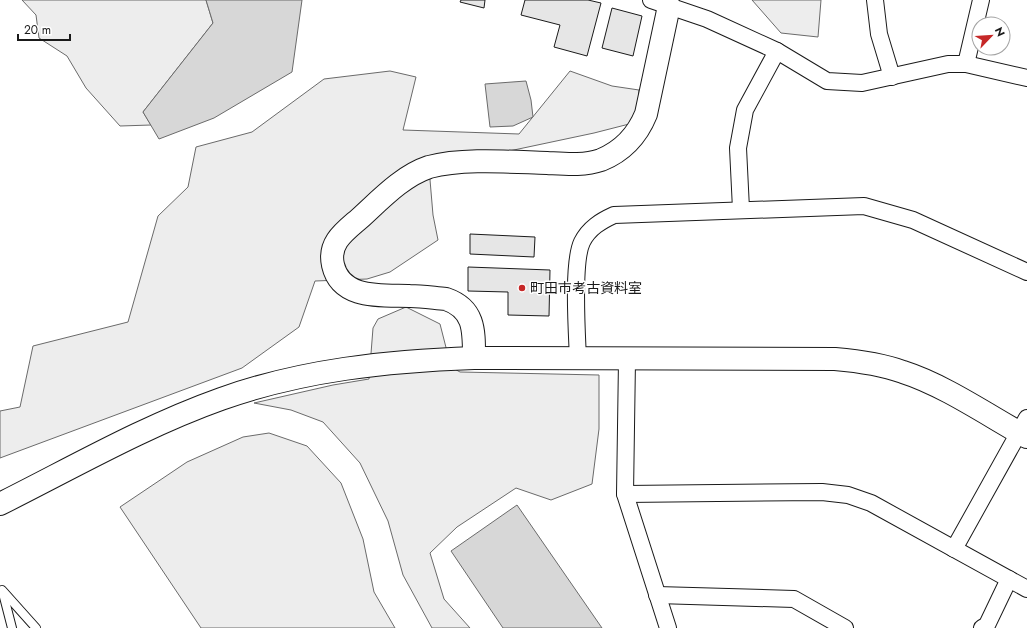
<svg xmlns="http://www.w3.org/2000/svg" width="1027" height="628" font-family="Jost,'Noto Sans JP',sans-serif">
<style>
.green{fill:#ededed;stroke:#6a6a6a}
.water{fill:#d7d7d7;stroke:#6a6a6a}
.building{fill:#e6e6e6;stroke:#1a1a1a}
.lines{fill:none;stroke-linecap:round;stroke-linejoin:round}
.lane-casing{stroke:#1a1a1a;stroke-width:10}
.street-casing{stroke:#1a1a1a;stroke-width:18}
.secondary-casing{stroke:#1a1a1a;stroke-width:24}
.lane{stroke:#fff;stroke-width:8}
.street{stroke:#fff;stroke-width:16}
.secondary{stroke:#fff;stroke-width:22}
.poi-dot{fill:#c62828;stroke:#fff;stroke-width:1.5}
.labels{text-anchor:middle;dominant-baseline:central;stroke-width:3;stroke-linejoin:round;paint-order:stroke}
.poi-label{font-size:14px;fill:#1a1a1a;stroke:#fff;text-anchor:start}
</style>
<rect width="100%" height="100%" fill="#fff"/>
<g class="green">
<path d="M22,0H206L213,23L143,112L151,125L120,126L86,88L67,56L39,38L36,15Z"/>
<path d="M752,0H821L818,37L781,33Z"/>
<path d="M390,71L416,77L403,130L519,134L570,71L612,86L639,90L637,122L594,133L429,168L433,215L438,240L390,272L367,279L315,281L299,327L242,368L0,458V411L20,407L33,346L128,322L158,216L188,187L196,147L252,132L324,79Z"/>
<path d="M406,307L440,324L451,367L460,372L599,375V429L592,484L551,500L516,488L457,527L430,553L444,599L470,628H432L403,575L388,521L360,463L323,422L291,410L254,403L333,385L369,379L373,328L378,319Z"/>
<path d="M269,433L307,446L341,483L363,539L374,592L395,628H201L120,507L187,462L243,437Z"/>
</g>
<g class="water">
<path d="M206,0H302L292,72L214,118L159,139L143,112L213,23Z"/>
<path d="M526,81L531,100L533,117L513,126L490,127L485,84Z"/>
<path d="M517,505L602,628H503L451,551Z"/>
</g>
<g class="building">
<path d="M461,0H485L484,8L460,2Z"/>
<path d="M525,0H588L601,3L587,56L554,47L560,25L521,15Z"/>
<path d="M612,8L642,16L633,56L602,48Z"/>
<path d="M470,234L535,237L534,257L470,254Z"/>
<path d="M468,267L550,270L549,316L508,315V292L468,291Z"/>
</g>
<g class="lines">
<g class="lane-casing">
<g id="lane">
<path d="M2,590L36,628"/>
<path d="M3,593L12,628"/>
</g>
</g>
<g class="street-casing">
<g id="street">
<path d="M651,0L707,19L777,51L827,81L862,83L948,64H966L1027,78"/>
<path d="M875,0L879,34L892,77"/>
<path d="M966,64L981,0"/>
<path d="M741,209L738,148L745,110L777,51"/>
<path d="M578,359C577,333 572,263 582,242C589,228 601,221 614,215L864,206L913,220L1027,272"/>
<path d="M627,360L625,494L668,628"/>
<path d="M625,494L822,492L848,495L871,503L1027,589"/>
<path d="M954,549L1027,418"/>
<path d="M657,595L794,599L845,628"/>
<path d="M982,628L987,625L1009,579"/>
</g>
</g>
<g class="secondary-casing">
<g id="secondary">
<path d="M474,358C474,331 475,309 446,299C434,298 422,296 410,296C382,295 341,300 333,265C328,243 344,232 359,219C380,200 402,176 429,167C463,158 512,162 547,163C565,164 584,166 601,160C623,151 637,136 646,114L669,6"/>
<path d="M0,504C72,468 145,426 221,399C302,370 388,361 474,358L835,359C858,361 881,364 903,372C944,385 989,416 1027,437"/>
</g>
</g>
<use href="#lane" class="lane"/>
<use href="#street" class="street"/>
<use href="#secondary" class="secondary"/>
</g>
<circle class="poi-dot" cx="522" cy="288" r="4"/>
<g class="labels">
<g class="poi-label">
<text x="530" y="288">町田市考古資料室</text>
</g>
</g>
<g transform="translate(991 36) rotate(65)"><circle r="19" fill="#ffffff" stroke="#a3a3a3"/>
<path d="M0-3L7 15L0 10L-7 15Z" fill="#c62828"/>
<text y="-6" font-size="11" font-weight="bold" text-anchor="middle" fill="#1a1a1a">N</text>
</g>
<path d="M18 34v6h52v-6" fill="none" stroke="#1a1a1a" stroke-width="2"/>
<text x="24" y="34" font-size="12" fill="#1a1a1a" stroke="#ffffff" stroke-width="3" paint-order="stroke">20 m</text>
</svg>
